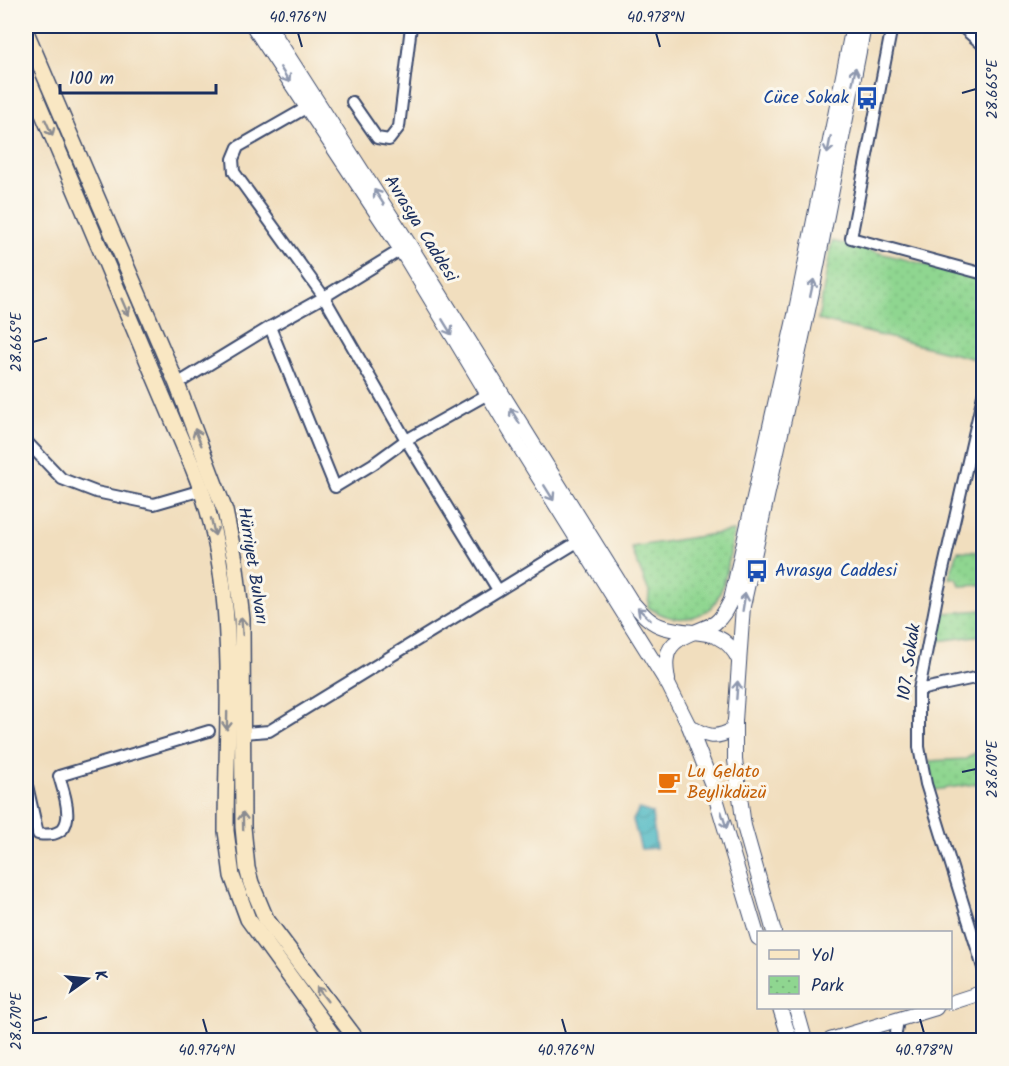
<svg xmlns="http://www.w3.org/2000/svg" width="1009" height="1066" font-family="Kalam,sans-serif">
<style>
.park{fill:url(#park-dots);stroke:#558277;stroke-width:1.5}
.water{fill:url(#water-waves);stroke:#317290;stroke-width:1.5}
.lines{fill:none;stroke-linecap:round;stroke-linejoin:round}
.minor-casing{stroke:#3b496c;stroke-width:14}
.tertiary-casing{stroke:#3b496c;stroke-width:16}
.secondary-casing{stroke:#3b496c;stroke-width:18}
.minor{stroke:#fff;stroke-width:10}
.tertiary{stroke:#fff;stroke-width:14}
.secondary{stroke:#f9e7c3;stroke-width:15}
.oneway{stroke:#8d97ae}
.oneway2{stroke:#8a8b90}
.ticks{fill:none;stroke:#1b2f5e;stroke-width:2}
.labels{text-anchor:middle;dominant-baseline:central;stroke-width:6;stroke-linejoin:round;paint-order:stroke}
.transit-label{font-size:18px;fill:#164399;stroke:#fbf7ec;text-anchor:end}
.street-label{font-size:18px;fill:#1b2f5e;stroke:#fbf7ec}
.food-label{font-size:18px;fill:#c56008;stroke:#fbf7ec;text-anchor:start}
.neatline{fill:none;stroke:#1b2f5e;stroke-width:2}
.ticks-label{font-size:15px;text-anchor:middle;fill:#1b2f5e}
</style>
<defs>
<pattern id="park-dots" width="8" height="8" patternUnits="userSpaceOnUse" patternTransform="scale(1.5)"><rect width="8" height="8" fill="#8fd690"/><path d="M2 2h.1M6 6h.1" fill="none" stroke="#7bb87f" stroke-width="1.8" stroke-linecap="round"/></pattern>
<pattern id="water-waves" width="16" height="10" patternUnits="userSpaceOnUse" patternTransform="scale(1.5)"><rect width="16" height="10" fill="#47b6c1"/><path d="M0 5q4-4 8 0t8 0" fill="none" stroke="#3a94a0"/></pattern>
</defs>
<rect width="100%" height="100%" fill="#fbf7ec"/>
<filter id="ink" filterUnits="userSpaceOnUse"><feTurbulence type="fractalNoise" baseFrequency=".0167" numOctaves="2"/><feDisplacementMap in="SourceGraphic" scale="12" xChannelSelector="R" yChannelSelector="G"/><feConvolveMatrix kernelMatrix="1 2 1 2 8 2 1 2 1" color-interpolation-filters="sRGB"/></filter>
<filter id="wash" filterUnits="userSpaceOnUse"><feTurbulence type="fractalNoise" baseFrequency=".008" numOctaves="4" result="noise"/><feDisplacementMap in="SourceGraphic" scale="24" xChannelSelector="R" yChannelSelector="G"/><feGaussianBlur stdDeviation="1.35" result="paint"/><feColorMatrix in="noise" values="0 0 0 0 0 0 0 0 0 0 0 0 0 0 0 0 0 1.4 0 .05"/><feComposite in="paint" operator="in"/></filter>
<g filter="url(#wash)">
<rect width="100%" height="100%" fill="#f1debe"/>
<g class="park">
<path d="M832,241L983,279V361L818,320Z"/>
<path d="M734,531C730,551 726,596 709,609C704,613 698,615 692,617C675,621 662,616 648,607L649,592L631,547Z"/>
<path d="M958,551L983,552V585L960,586L959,582L955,578H949Z"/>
<path d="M983,610V635L937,641L944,613Z"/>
<path d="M983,748V781L975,784L935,790L929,761L966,759Z"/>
</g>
<path class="water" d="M639,809L652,813L656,848L641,849L633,820Z"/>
</g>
<g filter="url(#ink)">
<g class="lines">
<g class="minor-casing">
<g id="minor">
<path d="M892,26L851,238L984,274"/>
<path d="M961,26L984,46"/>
<path d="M352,102L377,138L389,140L399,127L411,26"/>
<path d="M312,103L306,108L238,147L233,159L234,172L324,297L406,440L488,394"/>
<path d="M270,327L335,487L373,464L406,440L498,590"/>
<path d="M177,384L270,327L324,297L407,246"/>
<path d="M984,391L938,592L919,690V747L926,784L984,971"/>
<path d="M26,441L62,479L96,492L154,504L202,490"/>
<path d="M919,690L984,676"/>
<path d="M243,733L269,731L579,541"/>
<path d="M26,781L38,834C81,840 66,799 59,776L209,731"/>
<path d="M895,1040L898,1019"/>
</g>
</g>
<g class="tertiary-casing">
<g id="tertiary">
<path d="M253,26L401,250L517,443L669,686L689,726L712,785L758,938"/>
<path d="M269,26L409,244L631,601C640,611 649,623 663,627C695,637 721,624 739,660"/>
<path d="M668,680C667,673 665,665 667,657C670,636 699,632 715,623C723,617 727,608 731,600L795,315L853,26"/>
<path d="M689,726C705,736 715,740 732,730L735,721"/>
<path d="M774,932L744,826L735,760V721L743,606L812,292L864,26"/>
<path d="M950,1003L984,992"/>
<path d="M780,1008L790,1040"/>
<path d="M796,1008L805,1040"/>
<path d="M830,1040L936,1008"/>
</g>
</g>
<g class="secondary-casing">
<g id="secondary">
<path d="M26,32L177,384L225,511L235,560L242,619L243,827L247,868L251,883L266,919L357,1040"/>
<path d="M26,74L193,468C241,583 226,709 226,831L232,876L248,919L336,1040"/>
</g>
</g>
<use href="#minor" class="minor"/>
<use href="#tertiary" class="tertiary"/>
<use href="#secondary" class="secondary"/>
</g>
<defs><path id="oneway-shaft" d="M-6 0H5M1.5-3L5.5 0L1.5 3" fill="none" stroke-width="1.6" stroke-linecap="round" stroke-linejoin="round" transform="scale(1.5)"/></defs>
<g class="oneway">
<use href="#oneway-shaft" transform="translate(285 75) rotate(58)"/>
<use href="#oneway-shaft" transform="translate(854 76) rotate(-79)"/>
<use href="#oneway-shaft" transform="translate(829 145) rotate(101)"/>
<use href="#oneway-shaft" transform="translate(379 197) rotate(-123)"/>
<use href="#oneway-shaft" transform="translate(812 288) rotate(-78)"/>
<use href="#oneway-shaft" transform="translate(447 327) rotate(59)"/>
<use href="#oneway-shaft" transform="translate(515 416) rotate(-122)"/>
<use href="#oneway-shaft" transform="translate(549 493) rotate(58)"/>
<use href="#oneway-shaft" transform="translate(744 602) rotate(-81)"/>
<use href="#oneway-shaft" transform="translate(644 614) rotate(-137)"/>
<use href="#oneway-shaft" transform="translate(737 690) rotate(-86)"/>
<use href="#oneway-shaft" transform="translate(724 820) rotate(72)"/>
</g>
<g class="oneway2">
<use href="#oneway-shaft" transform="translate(49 128) rotate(66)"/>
<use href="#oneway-shaft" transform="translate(125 307) rotate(67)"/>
<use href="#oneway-shaft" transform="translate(198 437) rotate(-112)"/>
<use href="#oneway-shaft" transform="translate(213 527) rotate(77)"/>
<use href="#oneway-shaft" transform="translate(242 626) rotate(-94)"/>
<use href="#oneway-shaft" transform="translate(227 721) rotate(91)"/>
<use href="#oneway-shaft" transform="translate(243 821) rotate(-91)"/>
<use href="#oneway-shaft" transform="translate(322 994) rotate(-127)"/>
</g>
</g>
<path class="ticks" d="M298,33L302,47M656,33L660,47M962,93L976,89M33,342L47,338M962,772L976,769M203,1019L207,1033M562,1019L566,1033M920,1019L924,1033M33,1021L47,1017"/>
<defs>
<g id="bus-bare" transform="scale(1.8)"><path d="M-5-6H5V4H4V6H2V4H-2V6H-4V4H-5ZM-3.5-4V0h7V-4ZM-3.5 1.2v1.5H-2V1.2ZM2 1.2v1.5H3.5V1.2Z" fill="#1a4fb4" stroke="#fbf7ec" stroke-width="2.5" paint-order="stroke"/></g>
<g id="cafe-bare" transform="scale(1.8)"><path d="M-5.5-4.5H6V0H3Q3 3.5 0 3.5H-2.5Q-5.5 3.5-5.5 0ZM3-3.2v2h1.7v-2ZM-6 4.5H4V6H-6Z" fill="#e8710a" stroke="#fbf7ec" stroke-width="2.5" paint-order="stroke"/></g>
</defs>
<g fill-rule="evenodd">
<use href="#bus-bare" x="867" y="98"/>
<use href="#bus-bare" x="757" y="571"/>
<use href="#cafe-bare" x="669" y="782"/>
</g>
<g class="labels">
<g class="transit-label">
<text x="849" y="98">Cüce Sokak</text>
<text x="775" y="571" text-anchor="start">Avrasya Caddesi</text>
</g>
<g class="street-label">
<text transform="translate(420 229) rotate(58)">Avrasya Caddesi</text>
<text transform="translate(252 566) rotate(81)">Hürriyet Bulvarı</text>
<text transform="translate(910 662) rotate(-82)">107. Sokak</text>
</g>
<g class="food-label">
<text x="687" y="772">Lu Gelato<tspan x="687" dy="21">Beylikdüzü</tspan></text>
</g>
</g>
<rect width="1009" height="1066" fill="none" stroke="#fbf7ec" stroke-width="66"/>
<rect x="757" y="931" width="195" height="78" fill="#fbf7ec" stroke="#a1a7b3" stroke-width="1.5"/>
<rect x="769" y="950" width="30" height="9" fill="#f9e7c3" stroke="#a1a7b3" stroke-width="1.5"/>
<text x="811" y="961" font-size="18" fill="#1b2f5e">Yol</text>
<rect x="769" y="976" width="30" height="18" fill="url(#park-dots)" stroke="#a1a7b3" stroke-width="1.5"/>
<text x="811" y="991" font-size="18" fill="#1b2f5e">Park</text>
<g transform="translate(87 979) rotate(75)" stroke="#fbf7ec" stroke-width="4.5" paint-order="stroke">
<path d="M0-4.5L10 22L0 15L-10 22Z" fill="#1b2f5e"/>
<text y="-9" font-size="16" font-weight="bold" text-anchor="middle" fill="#1b2f5e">K</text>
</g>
<path d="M60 84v9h156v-9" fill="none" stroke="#1b2f5e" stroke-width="3"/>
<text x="69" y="84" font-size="18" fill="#1b2f5e" stroke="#fbf7ec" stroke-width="4.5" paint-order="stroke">100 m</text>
<rect x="33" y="33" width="943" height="1000" class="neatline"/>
<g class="ticks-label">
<text x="298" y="22">40.976°N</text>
<text x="656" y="22">40.978°N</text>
<text transform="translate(992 89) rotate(-90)" y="5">28.665°E</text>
<text transform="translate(16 342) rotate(-90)" y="5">28.665°E</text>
<text transform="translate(992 769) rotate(-90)" y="5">28.670°E</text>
<text transform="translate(16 1021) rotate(-90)" y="5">28.670°E</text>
<text x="207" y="1055">40.974°N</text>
<text x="566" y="1055">40.976°N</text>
<text x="924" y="1055">40.978°N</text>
</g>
</svg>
